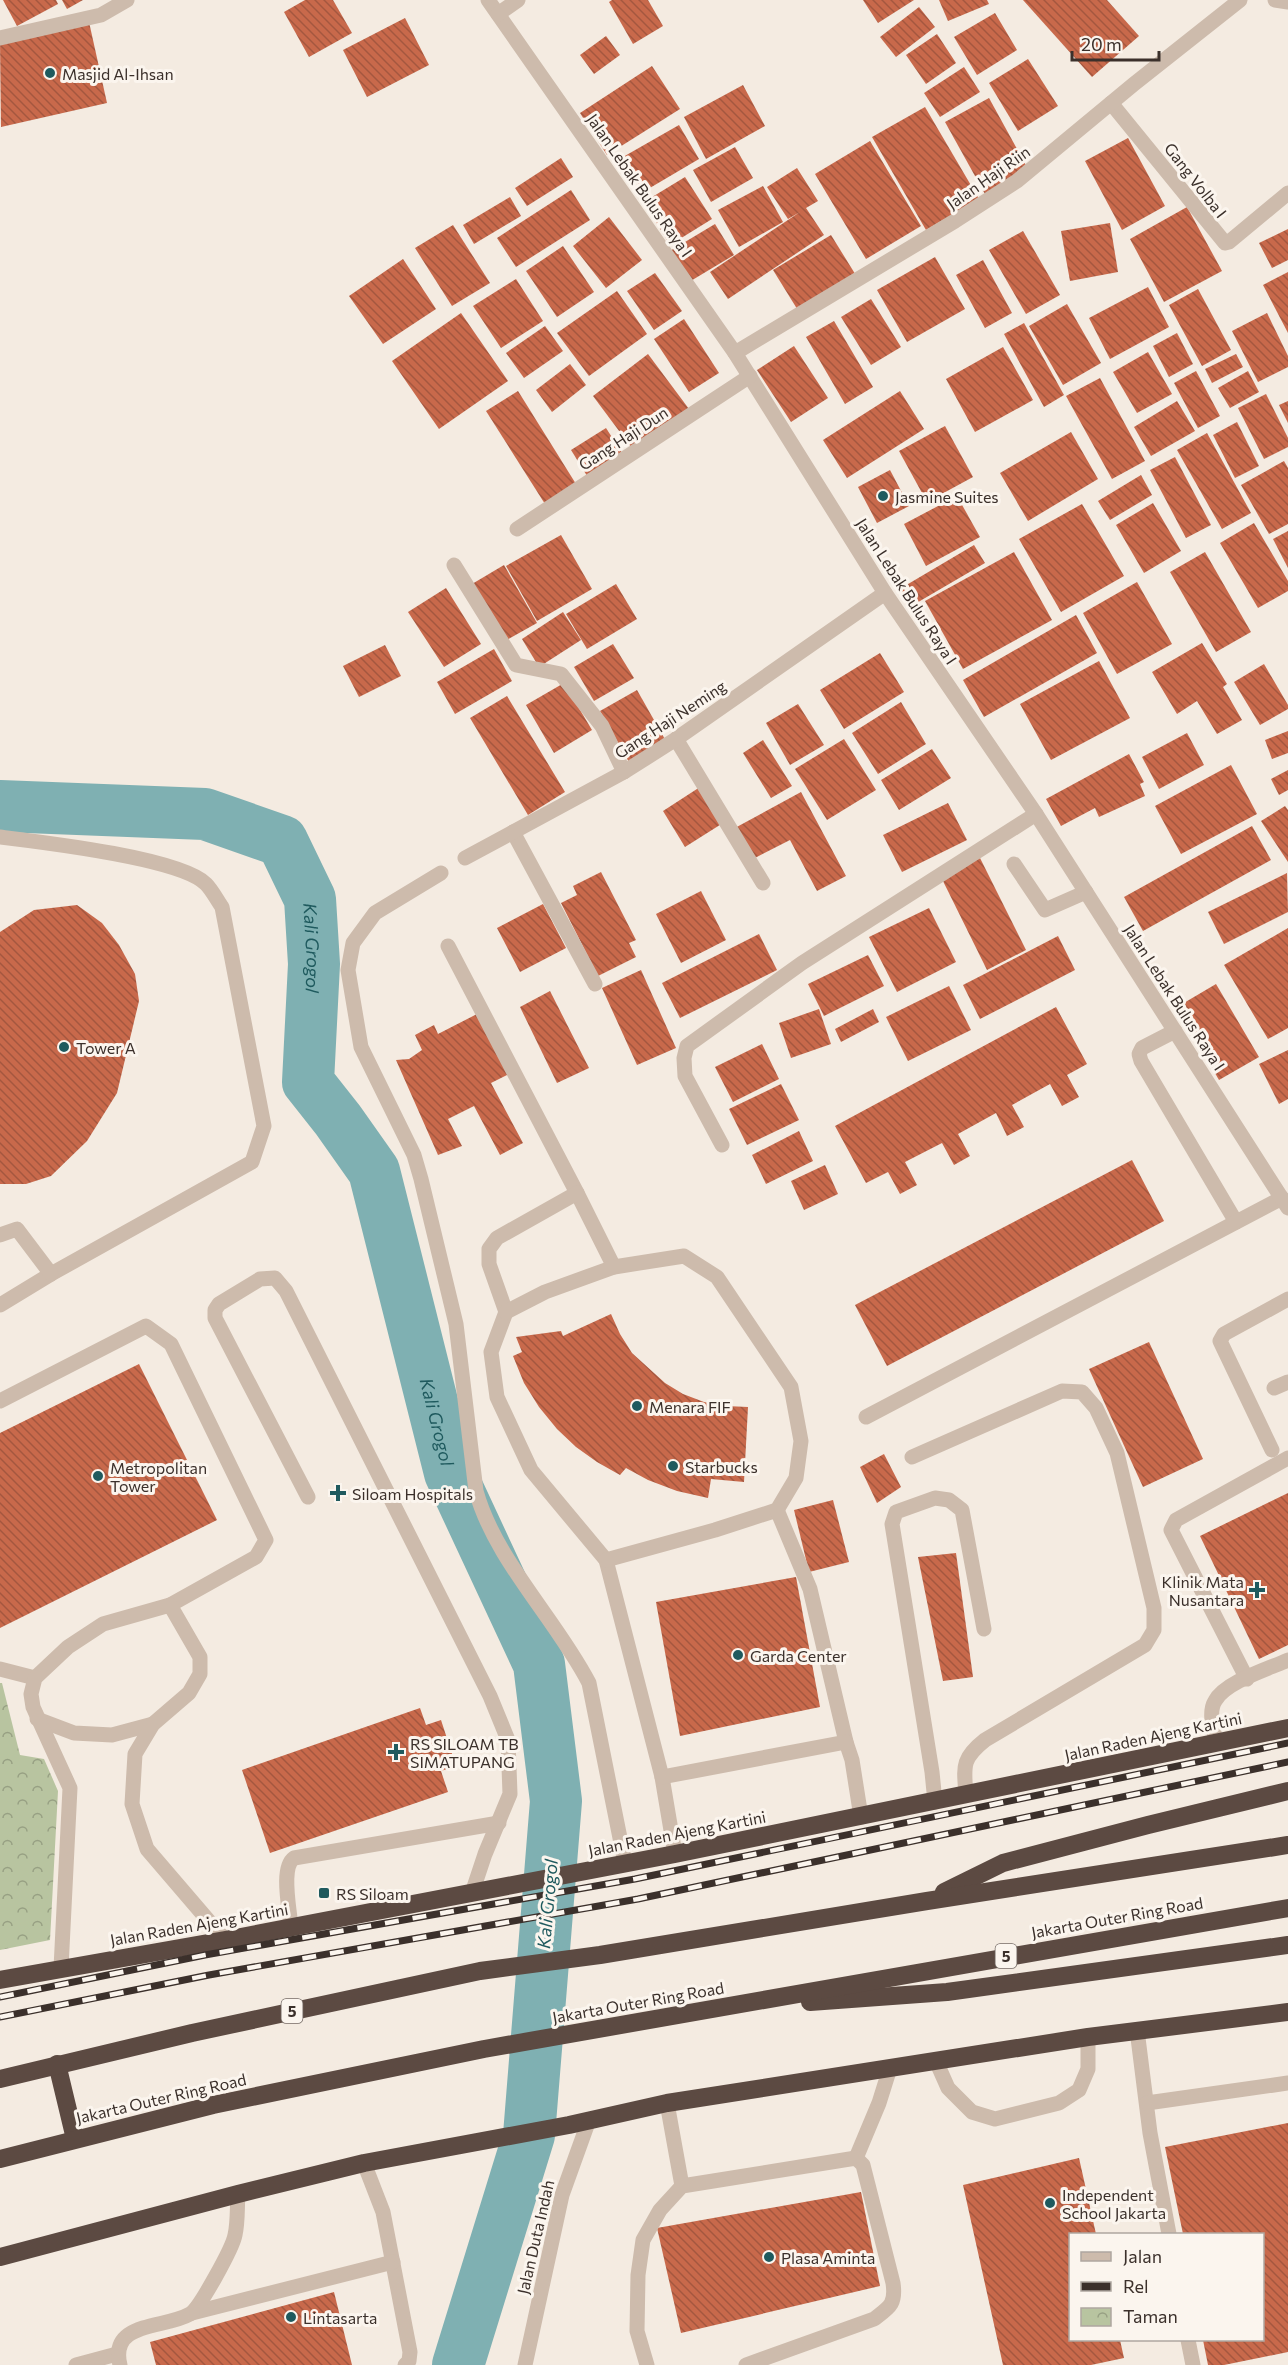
<svg xmlns="http://www.w3.org/2000/svg" width="1288" height="2365" font-family="Commissioner,sans-serif">
<style>
.park{fill:url(#park-crowns)}
.lines{fill:none;stroke-linecap:round;stroke-linejoin:round}
.river{stroke:#7fb0b2;stroke-width:52}
.building{fill:url(#building-back-hatch)}
.lane{stroke:#cdbbac;stroke-width:15}
.street{stroke:#cdbbac;stroke-width:15}
.highway{stroke:#5c4a42;stroke-width:18}
.rail-casing{stroke:#3b302b;stroke-width:7}
.rail{stroke:#fbf5ee;stroke-width:4.5;stroke-dasharray:14;stroke-linecap:butt}
.poi-dot{fill:#1f5a5e;stroke:#fbf5ee;stroke-width:2}
.labels{text-anchor:middle;dominant-baseline:central;stroke-width:6;stroke-linejoin:round;paint-order:stroke}
.shield{fill:#fbf5ee;stroke:#756b66;stroke-width:1.5}
.shield-label{font-size:15px;font-weight:bold;fill:#3b302b}
.poi-label{font-size:16px;fill:#3b302b;stroke:#fbf5ee;text-anchor:start}
.street-label{font-size:16px;fill:#3b302b;stroke:#fbf5ee}
.water-label{font-size:18px;font-style:italic;fill:#1f5a5e;stroke:#fbf5ee}
</style>
<defs>
<pattern id="park-crowns" width="20" height="18" patternUnits="userSpaceOnUse" patternTransform="scale(1.5)"><rect width="20" height="18" fill="#b8c4a0"/><path d="M2 6a3 3 0 1 1 6 0M12 15a3 3 0 1 1 6 0" fill="none" stroke="#97a083"/></pattern>
<pattern id="building-back-hatch" width="6" height="6" patternUnits="userSpaceOnUse" patternTransform="scale(1.5)"><rect width="6" height="6" fill="#c8694b"/><path d="M-1 5l2 2M0 0l6 6M5-1l2 2" fill="none" stroke="#a4573f"/></pattern>
</defs>
<rect width="100%" height="100%" fill="#f4ebe1"/>
<path class="park" d="M0,1683H2L20,1755L44,1759L58,1791L50,1940L0,1950Z"/>
<g class="lines">
<path class="river" id="s1" d="M0,806L205,814L282,841L310,899L314,964L308,1082L338,1120L374,1171L450,1473L539,1664L556,1801L529,2135L458,2365"/>
</g>
<g class="building">
<path d="M3,0H56L58,4L17,26Z"/>
<path d="M62,0H83L67,9Z"/>
<path d="M305,0H333L352,33L309,57L284,12Z"/>
<path d="M612,0H648L663,26L633,44L609,2Z"/>
<path d="M863,0H914L878,23Z"/>
<path d="M939,0H987L989,4L948,21Z"/>
<path d="M1023,0H1107L1139,36L1092,77Z"/>
<path d="M919,7L935,27L896,57L880,37Z"/>
<path d="M995,13L1017,50L977,75L954,37Z"/>
<path d="M405,18L429,65L367,97L343,50Z"/>
<path d="M89,22L107,103L1,127L0,42Z"/>
<path d="M937,34L956,63L926,84L906,55Z"/>
<path d="M606,36L620,55L594,74L580,55Z"/>
<path d="M1028,59L1058,106L1018,131L989,83Z"/>
<path d="M652,66L680,109L607,155L580,113Z"/>
<path d="M964,67L980,92L940,117L924,93Z"/>
<path d="M743,85L765,126L706,159L684,117Z"/>
<path d="M989,98L1028,169L985,194L945,122Z"/>
<path d="M925,107L979,199L926,230L872,137Z"/>
<path d="M679,125L699,159L643,192L623,157Z"/>
<path d="M1128,138L1165,206L1122,230L1085,161Z"/>
<path d="M870,141L921,226L866,259L815,174Z"/>
<path d="M735,147L753,178L711,202L693,170Z"/>
<path d="M561,158L573,177L527,206L515,188Z"/>
<path d="M797,168L818,201L806,208L824,235L728,299L710,272L800,212L788,219L767,187Z"/>
<path d="M685,177L712,219L670,245L644,202Z"/>
<path d="M763,186L783,222L739,247L718,210Z"/>
<path d="M571,190L590,220L516,267L497,238Z"/>
<path d="M510,197L521,216L474,244L463,225Z"/>
<path d="M1187,207L1222,271L1164,302L1130,239Z"/>
<path d="M609,217L642,260L606,288L573,246Z"/>
<path d="M1110,223L1118,272L1070,281L1061,231Z"/>
<path d="M715,224L734,255L689,282L670,251Z"/>
<path d="M453,225L490,283L452,306L415,248Z"/>
<path d="M1288,229V260L1272,268L1259,243Z"/>
<path d="M1023,231L1060,295L1026,314L989,250Z"/>
<path d="M831,235L857,277L799,312L773,270Z"/>
<path d="M563,246L594,292L557,317L526,271Z"/>
<path d="M935,257L965,309L907,342L877,290Z"/>
<path d="M403,259L436,309L383,344L349,296Z"/>
<path d="M983,260L1012,313L985,328L956,275Z"/>
<path d="M1288,272V333L1263,285Z"/>
<path d="M655,273L682,311L654,330L627,291Z"/>
<path d="M516,279L543,321L501,348L473,306Z"/>
<path d="M1148,287L1169,327L1110,359L1089,318Z"/>
<path d="M1198,289L1231,350L1202,366L1169,305Z"/>
<path d="M617,291L647,334L589,376L557,333Z"/>
<path d="M871,299L901,347L871,365L841,317Z"/>
<path d="M1067,304L1101,363L1063,385L1029,326Z"/>
<path d="M461,313L508,381L439,429L392,361Z"/>
<path d="M1267,313L1288,356V367L1258,382L1232,331Z"/>
<path d="M684,319L719,373L689,392L654,339Z"/>
<path d="M834,321L873,387L845,404L806,337Z"/>
<path d="M1024,323L1064,395L1044,407L1004,334Z"/>
<path d="M545,326L563,351L524,378L506,353Z"/>
<path d="M1177,333L1193,364L1169,377L1153,346Z"/>
<path d="M794,346L828,398L791,422L757,370Z"/>
<path d="M1003,347L1033,400L975,432L946,379Z"/>
<path d="M1148,352L1172,394L1137,413L1113,372Z"/>
<path d="M648,354L689,409L634,451L593,396Z"/>
<path d="M1236,354L1243,367L1212,383L1205,369Z"/>
<path d="M570,364L586,385L552,412L536,390Z"/>
<path d="M1196,371L1220,416L1198,428L1174,383Z"/>
<path d="M1248,371L1259,392L1230,408L1218,388Z"/>
<path d="M1100,378L1145,461L1112,479L1066,396Z"/>
<path d="M518,391L576,484L545,504L486,411Z"/>
<path d="M900,391L924,429L847,478L823,440Z"/>
<path d="M1266,394L1288,438V447L1264,459L1238,408Z"/>
<path d="M1177,401L1195,431L1151,456L1134,427Z"/>
<path d="M1288,401V423L1279,405Z"/>
<path d="M1237,422L1259,466L1235,478L1213,435Z"/>
<path d="M945,426L973,477L927,502L899,451Z"/>
<path d="M606,428L624,456L589,479L571,450Z"/>
<path d="M1071,432L1098,479L1028,521L1000,473Z"/>
<path d="M1207,433L1251,513L1222,529L1177,450Z"/>
<path d="M1175,457L1211,525L1186,538L1150,470Z"/>
<path d="M1284,461L1288,468V524L1269,534L1241,485Z"/>
<path d="M890,470L909,506L877,523L858,487Z"/>
<path d="M1141,475L1152,495L1110,520L1098,501Z"/>
<path d="M957,496L980,537L926,566L904,524Z"/>
<path d="M1153,503L1181,551L1144,573L1116,525Z"/>
<path d="M1082,504L1124,576L1061,612L1019,539Z"/>
<path d="M1254,523L1288,581V591L1258,608L1220,543Z"/>
<path d="M1288,531V568L1273,539Z"/>
<path d="M561,535L592,589L537,621L506,566Z"/>
<path d="M974,545L985,563L908,608L898,590Z"/>
<path d="M1014,552L1052,620L963,669L925,601Z"/>
<path d="M1205,552L1251,632L1216,652L1170,572Z"/>
<path d="M504,565L537,623L505,641L472,584Z"/>
<path d="M1137,582L1172,644L1117,674L1083,613Z"/>
<path d="M616,584L637,619L587,649L566,614Z"/>
<path d="M446,588L481,644L444,667L408,612Z"/>
<path d="M563,612L581,640L539,667L522,639Z"/>
<path d="M1076,615L1097,653L984,717L963,680Z"/>
<path d="M1202,643L1227,684L1223,687L1242,720L1217,734L1197,701L1177,714L1152,672Z"/>
<path d="M613,644L634,678L594,701L574,667Z"/>
<path d="M385,645L401,676L359,697L343,666Z"/>
<path d="M494,649L512,681L455,714L437,682Z"/>
<path d="M880,653L904,692L844,729L820,690Z"/>
<path d="M1099,661L1130,718L1051,760L1020,704Z"/>
<path d="M1264,664L1288,705V709L1260,725L1234,682Z"/>
<path d="M564,683L592,730L554,753L526,705Z"/>
<path d="M637,690L667,743L630,764L600,711Z"/>
<path d="M507,696L565,792L528,815L470,718Z"/>
<path d="M901,702L926,744L878,774L852,733Z"/>
<path d="M798,704L824,745L790,765L766,723Z"/>
<path d="M1288,731V753L1272,759L1265,740Z"/>
<path d="M1187,733L1204,765L1159,789L1142,757Z"/>
<path d="M844,739L876,790L827,820L795,769Z"/>
<path d="M763,740L792,786L771,798L743,753Z"/>
<path d="M932,749L951,778L899,810L881,780Z"/>
<path d="M1129,754L1144,782L1140,784L1145,796L1099,817L1095,808L1061,826L1046,799Z"/>
<path d="M1231,765L1257,814L1181,854L1155,806Z"/>
<path d="M1288,770V790L1279,795L1271,779Z"/>
<path d="M700,787L723,823L685,847L663,811Z"/>
<path d="M801,792L846,876L817,891L790,840L751,860L733,829Z"/>
<path d="M948,803L967,840L902,872L883,835Z"/>
<path d="M1285,806L1288,810V862L1261,821Z"/>
<path d="M1252,826L1271,860L1143,931L1124,897Z"/>
<path d="M980,858L1026,950L987,970L941,877Z"/>
<path d="M601,872L636,940L629,943L636,957L598,976L561,903L577,895L573,886Z"/>
<path d="M1287,873L1288,912L1224,944L1208,912Z"/>
<path d="M701,891L726,940L681,963L656,914Z"/>
<path d="M543,904L566,948L520,972L497,928Z"/>
<path d="M77,905L102,923L119,945L135,974L139,1001L117,1093L87,1141L51,1176L26,1184H0V932L34,910Z"/>
<path d="M929,908L956,962L897,992L869,937Z"/>
<path d="M1288,928V1028L1268,1039L1224,965Z"/>
<path d="M759,934L777,970L680,1018L662,983Z"/>
<path d="M1058,936L1075,970L980,1019L963,985Z"/>
<path d="M868,955L884,986L824,1016L808,984Z"/>
<path d="M641,970L676,1048L637,1065L602,988Z"/>
<path d="M1216,984L1259,1057L1219,1080L1177,1007Z"/>
<path d="M949,986L971,1030L908,1061L886,1017Z"/>
<path d="M550,991L589,1068L557,1083L520,1007Z"/>
<path d="M1056,1007L1087,1064L1067,1075L1079,1097L1062,1106L1050,1084L1012,1105L1024,1127L1007,1136L996,1113L958,1134L970,1156L954,1165L942,1143L905,1162L917,1185L900,1194L888,1172L866,1183L835,1126Z"/>
<path d="M819,1009L831,1044L791,1058L779,1023Z"/>
<path d="M873,1009L879,1022L841,1042L835,1029Z"/>
<path d="M477,1014L509,1074L491,1083L523,1143L500,1155L474,1106L448,1119L462,1146L438,1155L396,1060L409,1059L422,1050L415,1035L434,1025L438,1034Z"/>
<path d="M762,1044L779,1079L733,1102L715,1067Z"/>
<path d="M1288,1050V1099L1279,1104L1259,1064Z"/>
<path d="M781,1084L799,1120L747,1145L729,1109Z"/>
<path d="M799,1131L813,1161L766,1184L752,1155Z"/>
<path d="M1132,1160L1164,1221L887,1366L855,1305Z"/>
<path d="M825,1165L838,1194L804,1210L791,1181Z"/>
<path d="M611,1314L620,1334L632,1353L665,1383L683,1394L704,1402L726,1406L748,1407L744,1482L711,1479L708,1498L677,1491L648,1480L626,1468L620,1475L597,1462L576,1447L557,1429L539,1407L524,1383L513,1356L522,1352L516,1337L561,1331L563,1336Z"/>
<path d="M1149,1342L1203,1459L1143,1487L1089,1369Z"/>
<path d="M139,1364L217,1520L0,1628V1433Z"/>
<path d="M884,1454L901,1487L877,1503L860,1467Z"/>
<path d="M1288,1493V1645L1259,1659L1200,1536Z"/>
<path d="M833,1500L849,1562L809,1572L794,1510Z"/>
<path d="M956,1553L973,1677L943,1681L918,1557Z"/>
<path d="M796,1577L820,1707L680,1736L656,1602Z"/>
<path d="M420,1708L426,1725L441,1720L456,1766L441,1771L448,1792L270,1853L242,1770Z"/>
<path d="M1288,2123V2352L1224,2365H1208L1203,2340H1262V2234H1183L1165,2147Z"/>
<path d="M1079,2158L1096,2234H1070V2340H1120L1124,2358L1091,2365H1003L963,2185Z"/>
<path d="M861,2192L880,2286L681,2333L657,2228Z"/>
<path d="M334,2292L352,2365H156L150,2342Z"/>
</g>
<g class="lines">
<g class="lane">
<path d="M0,837C41,842 180,858 206,884C212,890 217,900 222,907L264,1126L252,1162L51,1274L0,1305"/>
<path d="M1014,864L1045,910L1086,892"/>
<path d="M441,873L375,913L353,943L348,970L361,1047L414,1155L421,1179L456,1324L476,1491C495,1560 556,1619 589,1683L625,1863"/>
<path d="M448,946L577,1193L614,1267"/>
<path d="M1175,1031L1142,1048L1139,1054L1141,1061L1236,1222"/>
<path d="M577,1193L497,1238L489,1249V1264L506,1312L491,1352L497,1397L531,1470L606,1560L662,1777L675,1854"/>
<path d="M0,1235L17,1229L51,1274"/>
<path d="M506,1312L545,1292L614,1267L684,1256L717,1277L791,1387L801,1441L796,1478L777,1510L715,1530L606,1560"/>
<path d="M1274,1388L1288,1382"/>
<path d="M0,1401L146,1326L171,1344L266,1540L256,1557L170,1605"/>
<path d="M866,1417L1282,1198"/>
<path d="M1272,1450L1220,1341L1224,1334L1288,1299"/>
<path d="M912,1457L1062,1391L1082,1392L1096,1408L1117,1453L1154,1608V1630L1145,1645L985,1740C961,1759 964,1767 966,1795"/>
<path d="M308,1497L215,1318V1310L219,1304L260,1279L275,1278L286,1291L490,1696L508,1740L510,1794L485,1854L472,1893"/>
<path d="M777,1510L810,1589L846,1742L852,1760L861,1817"/>
<path d="M0,1669L35,1678"/>
<path d="M1247,1679L1171,1530L1176,1520L1288,1458"/>
<path d="M37,1719L74,1733L112,1735L153,1724"/>
<path d="M1216,1743C1214,1730 1208,1712 1215,1701C1225,1682 1268,1669 1288,1660"/>
<path d="M662,1777L846,1742"/>
<path d="M935,1802L932,1772L892,1524L896,1512L935,1498L949,1500L962,1510L984,1629"/>
<path d="M291,1927C290,1911 280,1868 294,1858L499,1823"/>
<path d="M61,1968L70,1788L33,1707L31,1694L35,1678L68,1647L103,1624L170,1605L200,1657V1674L189,1693L153,1724L135,1754L132,1804L147,1849L225,1940"/>
<path d="M1137,2030L1150,2133L1169,2234"/>
<path d="M936,2061L948,2088L972,2112L995,2119L1059,2103L1079,2090L1088,2069V2037"/>
<path d="M667,2103L682,2186"/>
<path d="M1147,2103L1288,2083"/>
<path d="M856,2158L879,2103L890,2068"/>
<path d="M364,2163L383,2212L410,2352L409,2361L405,2365"/>
<path d="M192,2313L393,2262"/>
<path d="M1188,2340L1193,2365"/>
<path d="M76,2365L117,2354"/>
<path d="M120,2365C109,2321 164,2329 190,2314C200,2308 233,2247 235,2235C238,2222 237,2207 238,2194"/>
<path d="M647,2365L637,2331L638,2275L643,2240L660,2210L682,2186L856,2158L863,2165L893,2283C896,2304 890,2307 874,2319L746,2365"/>
</g>
<g class="street">
<path d="M488,0L735,353L885,593L1036,814L1288,1208"/>
<path d="M1275,0L1288,2"/>
<path d="M498,14L518,0"/>
<path d="M0,38L101,15L127,0"/>
<path d="M1111,103L1225,243L1229,242L1288,193"/>
<path d="M735,353L955,221L1017,181L1134,84L1240,0"/>
<path d="M517,529L750,376"/>
<path d="M454,565L516,665L561,674L602,726L624,772"/>
<path d="M676,739L763,883"/>
<path d="M513,832L595,984"/>
<path d="M465,858L624,772L676,739L885,593"/>
<path d="M722,1145L685,1076L684,1058L687,1046L802,963L1036,814"/>
<path d="M525,2365L562,2195L589,2120"/>
</g>
<g class="highway">
<path d="M944,1892L1003,1863L1148,1825L1288,1791"/>
<path d="M0,1980L225,1940L675,1854L1288,1728"/>
<path d="M810,2002L947,1992L1288,1945"/>
<path d="M57,2064L75,2139"/>
<path d="M0,2079L192,2033L480,1971L600,1955L927,1901L1288,1845"/>
<path d="M0,2159L213,2105L484,2049L1288,1908"/>
<path d="M0,2257L238,2194L364,2163L569,2125L667,2103L1088,2037L1288,2012"/>
</g>
<g class="rail-casing">
<g id="rail">
<path d="M0,1997L205,1955L635,1879L1288,1743"/>
<path d="M0,2017L209,1975L638,1899L1288,1762"/>
</g>
</g>
<use href="#rail" class="rail"/>
</g>
<g class="poi-dot">
<circle cx="50" cy="73" r="6"/>
<circle cx="883" cy="496" r="6"/>
<circle cx="64" cy="1047" r="6"/>
<circle cx="637" cy="1406" r="6"/>
<circle cx="673" cy="1466" r="6"/>
<circle cx="98" cy="1476" r="6"/>
<path d="M335 1484h6v6h6v6h-6v6h-6v-6h-6v-6h6z"/>
<path d="M1254 1581h6v6h6v6h-6v6h-6v-6h-6v-6h6z"/>
<circle cx="738" cy="1655" r="6"/>
<path d="M393 1743h6v6h6v6h-6v6h-6v-6h-6v-6h6z"/>
<rect x="318" y="1887" width="12" height="12" rx="3"/>
<circle cx="1050" cy="2203" r="6"/>
<circle cx="769" cy="2257" r="6"/>
<circle cx="291" cy="2317" r="6"/>
</g>
<g class="labels">
<g class="shield">
<rect x="995.5" y="1944" width="21" height="24" rx="4.5"/>
<rect x="281.5" y="1999" width="21" height="24" rx="4.5"/>
</g>
<g class="shield-label">
<text x="1006" y="1956">5</text>
<text x="292" y="2011">5</text>
</g>
<g class="poi-label">
<text x="62" y="73">Masjid Al-Ihsan</text>
<text x="895" y="496">Jasmine Suites</text>
<text x="76" y="1047">Tower A</text>
<text x="649" y="1406">Menara FIF</text>
<text x="685" y="1466">Starbucks</text>
<text x="110" y="1467">Metropolitan<tspan x="110" dy="18">Tower</tspan></text>
<text x="352" y="1493">Siloam Hospitals</text>
<text x="1244" y="1581" text-anchor="end">Klinik Mata<tspan x="1244" dy="18">Nusantara</tspan></text>
<text x="750" y="1655">Garda Center</text>
<text x="410" y="1743">RS SILOAM TB<tspan x="410" dy="18">SIMATUPANG</tspan></text>
<text x="336" y="1893">RS Siloam</text>
<text x="1062" y="2194">Independent<tspan x="1062" dy="18">School Jakarta</tspan></text>
<text x="781" y="2257">Plasa Aminta</text>
<text x="303" y="2317">Lintasarta</text>
</g>
<g class="street-label">
<text transform="translate(988 177) rotate(-35)">Jalan Haji Riin</text>
<text transform="translate(1196 180) rotate(52)">Gang Volba I</text>
<text transform="translate(640 185) rotate(55)">Jalan Lebak Bulus Raya I</text>
<text transform="translate(623 438) rotate(-33)">Gang Haji Dun</text>
<text transform="translate(907 591) rotate(57)">Jalan Lebak Bulus Raya I</text>
<text transform="translate(670 719) rotate(-33)">Gang Haji Neming</text>
<text transform="translate(1175 997) rotate(57)">Jalan Lebak Bulus Raya I</text>
<text transform="translate(1153 1736) rotate(-12)">Jalan Raden Ajeng Kartini</text>
<text transform="translate(677 1833) rotate(-11)">Jalan Raden Ajeng Kartini</text>
<text transform="translate(1117 1917) rotate(-10)">Jakarta Outer Ring Road</text>
<text transform="translate(199 1924) rotate(-10)">Jalan Raden Ajeng Kartini</text>
<text transform="translate(638 2002) rotate(-10)">Jakarta Outer Ring Road</text>
<text transform="translate(161 2098) rotate(-13)">Jakarta Outer Ring Road</text>
<text transform="translate(535 2237) rotate(-77)">Jalan Duta Indah</text>
</g>
<g class="water-label">
<text stroke="none"><textPath href="#s1" startOffset="400">Kali Grogol</textPath></text>
<text stroke="none"><textPath href="#s1" startOffset="904">Kali Grogol</textPath></text>
<text transform="translate(547 1904) rotate(-85)">Kali Grogol</text>
</g>
</g>
<rect x="1069" y="2233" width="195" height="108" fill="#fbf5ee" stroke="#aea6a0" stroke-width="1.5"/>
<rect x="1081" y="2252" width="30" height="9" fill="#cdbbac" stroke="#aea6a0" stroke-width="1.5"/>
<text x="1123" y="2263" font-size="18" fill="#3b302b">Jalan</text>
<rect x="1081" y="2282" width="30" height="9" fill="#3b302b" stroke="#aea6a0" stroke-width="1.5"/>
<text x="1123" y="2293" font-size="18" fill="#3b302b">Rel</text>
<rect x="1081" y="2308" width="30" height="18" fill="url(#park-crowns)" stroke="#aea6a0" stroke-width="1.5"/>
<text x="1123" y="2323" font-size="18" fill="#3b302b">Taman</text>
<path d="M1072 51v9h87v-9" fill="none" stroke="#3b302b" stroke-width="3"/>
<text x="1081" y="51" font-size="18" fill="#3b302b" stroke="#fbf5ee" stroke-width="4.5" paint-order="stroke">20 m</text>
</svg>
